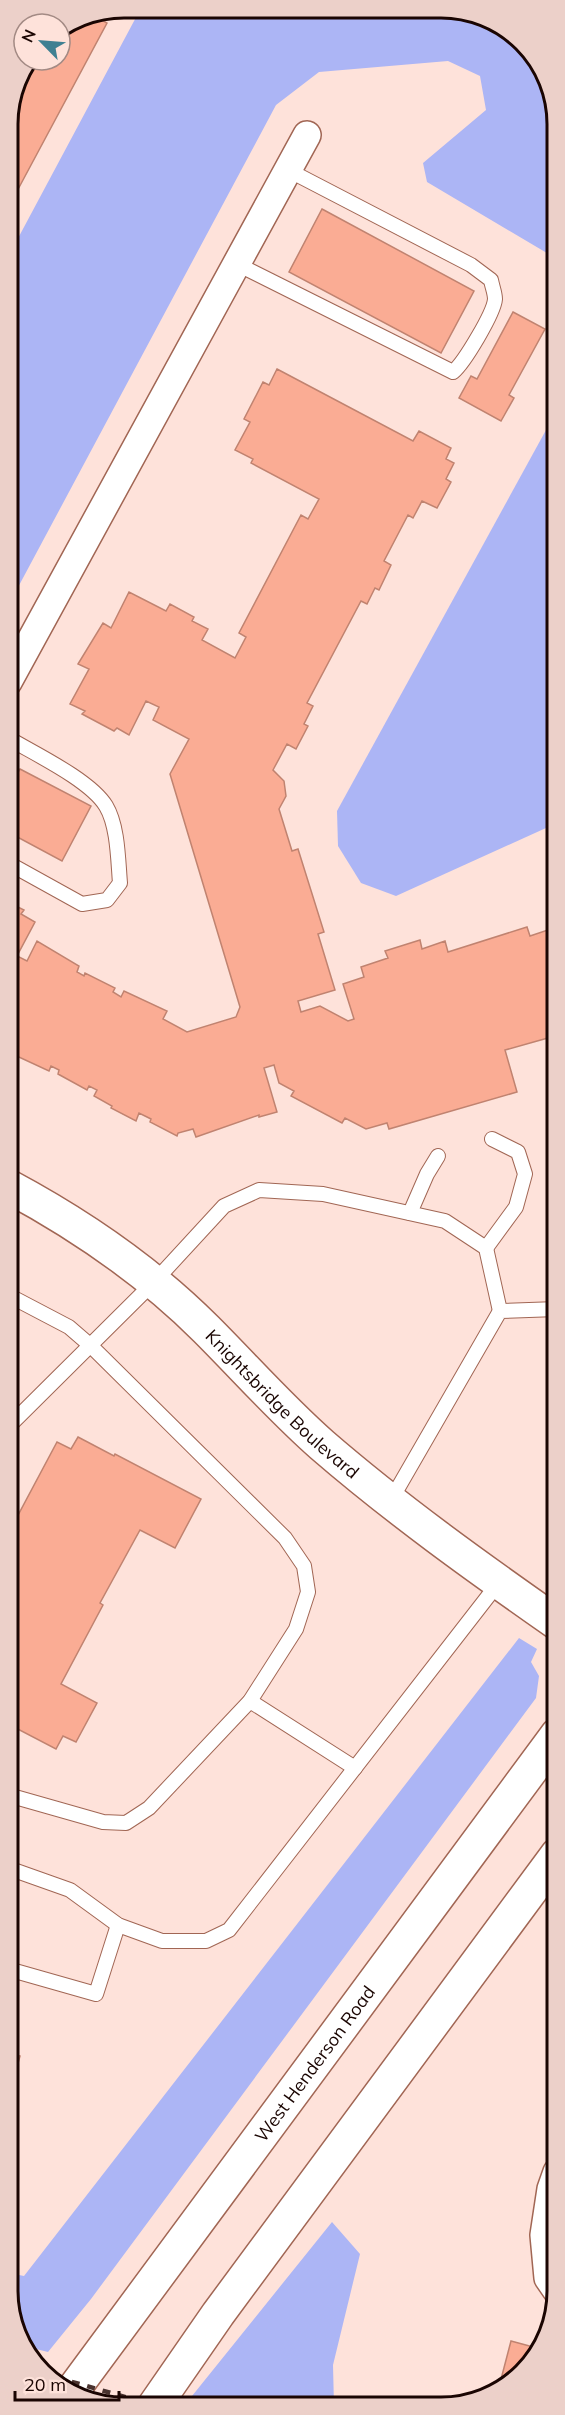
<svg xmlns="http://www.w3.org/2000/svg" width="565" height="2415" font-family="Mulish,sans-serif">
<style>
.green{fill:#acb5f5}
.building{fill:#faac94;stroke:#c08370;stroke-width:1.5}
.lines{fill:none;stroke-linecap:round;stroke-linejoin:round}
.lane-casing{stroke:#a16654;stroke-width:16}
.street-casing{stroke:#a16654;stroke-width:30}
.secondary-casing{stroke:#a16654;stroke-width:36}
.lane{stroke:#fff;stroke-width:14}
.street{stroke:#fff;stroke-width:27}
.secondary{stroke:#fff;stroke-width:33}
.rail{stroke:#4a332f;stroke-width:4.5;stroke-dasharray:8 8;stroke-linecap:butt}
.labels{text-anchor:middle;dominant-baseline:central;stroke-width:5;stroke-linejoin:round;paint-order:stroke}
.street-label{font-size:18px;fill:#1a0502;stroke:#fee2da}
.rim{fill:none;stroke:#1a0502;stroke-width:3}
</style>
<rect width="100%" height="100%" fill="#fee2da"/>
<g class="green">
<path d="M141,8L464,10L524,42L556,108L557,259L427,182L423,163L486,110L480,76L448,61L319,72L276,105L8,606V257Z"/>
<path d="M557,410V823L396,896L361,883L338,846L337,811Z"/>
<path d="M519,1638L537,1649L531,1662L539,1676L536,1698L91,2299L48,2352L28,2347L9,2307V2273L24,2276Z"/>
<path d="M332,2222L360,2254L333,2365L334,2406H243L192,2396Z"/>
</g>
<g class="building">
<path d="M91,14L107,23L8,208V117L16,79L29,60H60V29L80,16Z"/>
<path d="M322,209L474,291L441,353L289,272Z"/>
<path d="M513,312L545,329L509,395L514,398L501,421L459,398L471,376L477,379Z"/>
<path d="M277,369L413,441L419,431L451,448L446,459L454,463L446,479L451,482L437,508L422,501L413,518L408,515L384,561L391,565L379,590L375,588L367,604L361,601L307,703L313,706L304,724L308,726L296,749L287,744L273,770L284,781L286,796L279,809L292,851L298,849L324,932L318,934L335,990L298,1001L301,1012L320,1006L348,1021L354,1019L343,984L364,977L361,967L388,958L385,951L420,940L422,949L445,941L448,952L527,927L530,936L554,928L557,923V1043L555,1036L505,1050L517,1092L389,1129L387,1123L366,1129L345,1118L342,1123L291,1096L294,1091L279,1083L274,1065L264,1068L277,1112L259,1117V1115L196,1137L193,1129L178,1133L177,1136L150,1122L151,1119L139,1113L136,1121L111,1108L112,1106L94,1096L97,1090L89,1086L87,1090L58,1074L59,1070L51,1066L49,1071L8,1052V902L24,910L21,914L35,922L17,956L27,961L37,941L79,966L77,972L84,976L85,973L115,988L113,992L121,997L124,991L167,1011L163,1019L187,1032L236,1017L240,1007L170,774L189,739L153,720L159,707L146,701L129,735L117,728L114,731L82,714L85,711L70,704L89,669L78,664L103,623L111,628L129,592L166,611L170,604L194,617L192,621L208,629L202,640L235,658L246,637L239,633L301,515L308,519L319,499L251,463L253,459L235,450L250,422L244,419L263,382L269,385Z"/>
<path d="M20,769L91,806L62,861L8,832V791Z"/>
<path d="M78,1437L114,1456L115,1454L201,1499L175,1548L140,1530L100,1603L103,1605L61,1684L97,1703L76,1742L63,1736L56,1749L14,1727L13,1729L8,1726V1534L57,1442L71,1449Z"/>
<path d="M8,2053L20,2056L8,2099Z"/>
<path d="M511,2341L537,2348L528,2368L500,2383Z"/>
</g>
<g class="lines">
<g class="lane-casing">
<g id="lane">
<path d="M237,264L453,372C464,363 494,313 495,299C495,293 492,286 491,280L471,265L288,170"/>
<path d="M8,738C35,754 90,780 106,806C118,826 118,860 120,883L107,900L82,904L8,863"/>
<path d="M410,1213L427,1174L438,1156"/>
<path d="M486,1248L516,1207L525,1174L518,1152L492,1139"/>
<path d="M8,1295L69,1327L91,1346L285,1538L304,1566L308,1592L296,1629L250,1701L149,1808L126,1823L103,1822L8,1795"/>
<path d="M8,1427L154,1282L224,1206L259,1190L323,1194L445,1221L486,1248L500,1311"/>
<path d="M391,1500L500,1311L557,1309"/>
<path d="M250,1701L355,1768"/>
<path d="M8,1868L70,1890L118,1925L162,1941H206L229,1930L500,1581"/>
<path d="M8,1969L96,1994L118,1925"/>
</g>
</g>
<g class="street-casing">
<g id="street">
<path d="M8,682L307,135"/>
<path d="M557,2172L551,2189L544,2235L548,2278L557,2291"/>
</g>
</g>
<g class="secondary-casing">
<g id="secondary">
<path id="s1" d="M8,1186C79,1224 149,1272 206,1329C245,1368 281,1409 322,1445C396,1509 477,1567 557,1623"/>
<path id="s2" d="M73,2390L557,1735"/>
<path d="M155,2405L218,2314L557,1855"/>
</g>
</g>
<use href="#lane" class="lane"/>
<use href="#street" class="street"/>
<use href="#secondary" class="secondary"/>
<path class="rail" d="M41,2373L153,2405"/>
</g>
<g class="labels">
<g class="street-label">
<text stroke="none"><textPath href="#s1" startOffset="352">Knightsbridge Boulevard</textPath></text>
<text stroke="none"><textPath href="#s2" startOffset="406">West Henderson Road</textPath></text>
</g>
</g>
<path d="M0 0H565V2415H0ZM124 18H441A106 106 0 0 1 547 124V2291A106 106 0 0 1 441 2397H124A106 106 0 0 1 18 2291V124A106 106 0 0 1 124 18Z" fill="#ecd0c9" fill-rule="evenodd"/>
<path class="rim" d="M124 18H441A106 106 0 0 1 547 124V2291A106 106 0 0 1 441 2397H124A106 106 0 0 1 18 2291V124A106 106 0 0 1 124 18Z"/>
<g transform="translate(42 42) rotate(295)"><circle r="28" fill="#fee2da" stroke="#a38a84" stroke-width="1.5"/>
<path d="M0-4.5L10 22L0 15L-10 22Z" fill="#3f8092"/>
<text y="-9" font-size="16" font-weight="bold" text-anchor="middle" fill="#1a0502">N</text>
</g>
<path d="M15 2391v9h104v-9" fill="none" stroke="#1a0502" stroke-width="3"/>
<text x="24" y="2391" font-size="18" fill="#1a0502" stroke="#fee2da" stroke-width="4.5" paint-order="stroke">20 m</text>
</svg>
